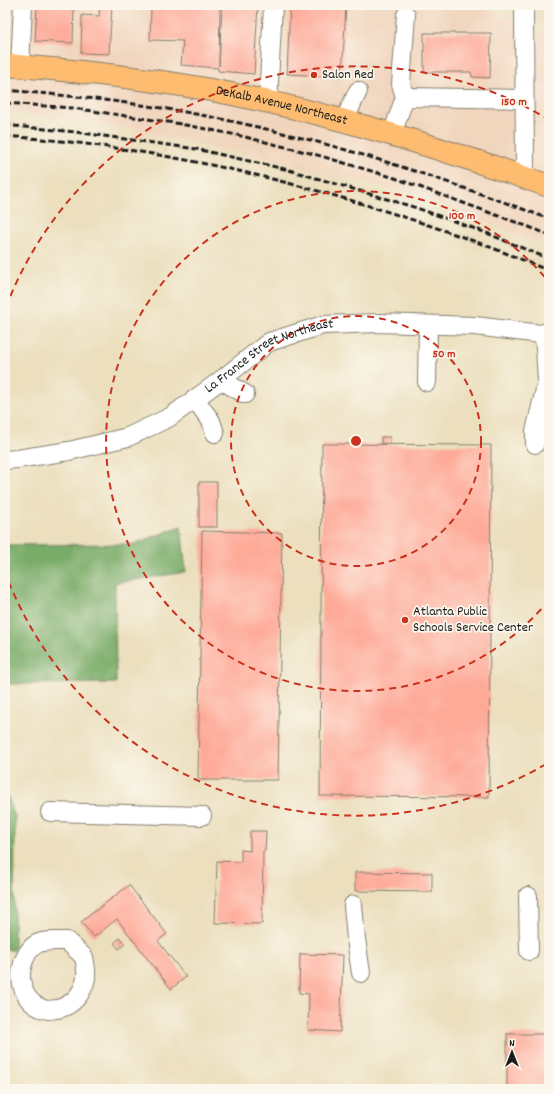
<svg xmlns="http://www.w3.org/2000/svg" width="554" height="1094" font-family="Dekko,sans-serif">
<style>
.built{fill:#f1d5bd}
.forest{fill:#79ac68;stroke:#4a6442}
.building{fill:#feaa99}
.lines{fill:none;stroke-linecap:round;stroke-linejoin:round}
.minor-casing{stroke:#847e6d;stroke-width:20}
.major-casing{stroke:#847e6d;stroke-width:24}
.minor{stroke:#fff;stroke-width:18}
.major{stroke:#fdbc70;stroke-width:22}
.rail{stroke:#1c1c1c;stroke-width:3;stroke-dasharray:6 3;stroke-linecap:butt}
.ring{fill:none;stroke:#c8321e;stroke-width:2;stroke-dasharray:7 5}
.poi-dot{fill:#c8321e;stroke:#fbf7ec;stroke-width:1.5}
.labels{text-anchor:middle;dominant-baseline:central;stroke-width:3.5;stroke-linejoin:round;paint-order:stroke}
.poi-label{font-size:14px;fill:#1c1c1c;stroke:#fbf7ec;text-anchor:start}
.street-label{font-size:14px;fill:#1c1c1c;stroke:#fbf7ec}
.centre{fill:#c8321e;stroke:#fbf7ec;stroke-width:2}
.ring-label{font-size:12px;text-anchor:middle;font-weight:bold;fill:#c8321e;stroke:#fbf7ec;stroke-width:3.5;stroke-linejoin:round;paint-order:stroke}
</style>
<rect width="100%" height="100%" fill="#fbf7ec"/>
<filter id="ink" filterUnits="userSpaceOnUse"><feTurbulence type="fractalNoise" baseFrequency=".025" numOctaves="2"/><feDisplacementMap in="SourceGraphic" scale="8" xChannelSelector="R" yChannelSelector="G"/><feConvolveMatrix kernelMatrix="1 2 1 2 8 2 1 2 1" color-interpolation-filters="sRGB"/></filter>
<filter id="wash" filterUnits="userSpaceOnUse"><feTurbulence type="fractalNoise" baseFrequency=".012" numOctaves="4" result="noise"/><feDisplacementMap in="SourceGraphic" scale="16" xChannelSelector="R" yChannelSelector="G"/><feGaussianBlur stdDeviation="0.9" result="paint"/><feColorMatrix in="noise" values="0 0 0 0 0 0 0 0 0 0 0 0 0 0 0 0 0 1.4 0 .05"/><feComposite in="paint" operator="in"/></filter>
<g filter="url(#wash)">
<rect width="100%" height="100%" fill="#ecdfbe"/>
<path class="built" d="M5,5H476L549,37V247L411,193L276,161L127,128L5,111Z"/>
<g class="forest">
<path d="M181,526L186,572L115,583L116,683L5,684V545L135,544Z"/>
<path d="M5,788L15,817L14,950H5Z"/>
</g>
<g id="blocks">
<g class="building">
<path d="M37,5H74L73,43L35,41Z"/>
<path d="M100,5H112L109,54L81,53L82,15L99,16Z"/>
<path d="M115,5H220L219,66L222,5H258L254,74L218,71V68L181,65L183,41L150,40L151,9L115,8Z"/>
<path d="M290,5H346L342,77L287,74Z"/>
<path d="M424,33H491L490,78L472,77L471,72H424Z"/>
<path d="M547,142H549V155L545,154Z"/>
<path d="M381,437H390V444L381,443Z"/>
<path d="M322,444L491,445L489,797L320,796Z"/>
<rect x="199" y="482" width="18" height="45"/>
<path d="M202,531L282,533L278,780H198Z"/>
<path d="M250,831H266L265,851H263L262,924L215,923L217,861L241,862V850L250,851Z"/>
<path d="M355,872L432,873V892L355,891Z"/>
<path d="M129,885L167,934L158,941L186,977L171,989L117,919L94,937L81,922Z"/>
<path d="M120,938L125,944L119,949L114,943Z"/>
<path d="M300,954L343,955L340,1032L308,1030L309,994L299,993Z"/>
<rect x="507" y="1034" width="42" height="55"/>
</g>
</g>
</g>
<g filter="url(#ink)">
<use href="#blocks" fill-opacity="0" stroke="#847e6d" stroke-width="1"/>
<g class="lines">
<g class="minor-casing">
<g id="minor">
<path d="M524,5L525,177"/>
<path d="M20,66L23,5"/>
<path d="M405,97L401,84L406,15"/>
<path d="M268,102L273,5"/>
<path d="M344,121L358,91"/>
<path d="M392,134L405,97L524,99"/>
<path d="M221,380L245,394"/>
<path d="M427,382L428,325"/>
<path d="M195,399L211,421L215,433"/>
<path d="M535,444V431L547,381L544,333"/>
<path id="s1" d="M5,460L17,459L69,451L128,437L170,417L221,380L269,342L323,325L379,323L475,326L549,335"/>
<path d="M50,812L202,816"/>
<path d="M528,896L529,951"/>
<path d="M353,905L356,939L361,973"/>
<path d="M67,941L84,957C85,963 87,971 86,978C83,993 73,1006 57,1009C54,1009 51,1010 48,1010C25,1006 17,983 23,963C32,938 44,941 67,941Z"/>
</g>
</g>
<g class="major-casing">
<g id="major">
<path id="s2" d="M5,65C70,70 135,77 200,88C319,109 435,146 549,186"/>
</g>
</g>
<use href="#minor" class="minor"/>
<use href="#major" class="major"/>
<g class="rail">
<path d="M5,90C63,95 121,101 179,111C276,128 371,155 464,188C492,198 521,208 549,219"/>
<path d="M5,103L72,108L175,123L237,135L314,154L395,178L529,227L549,235"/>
<path d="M5,125L75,132L196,149L289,170L417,208L484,232L549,259"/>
<path d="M5,136C132,145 258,171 379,209C436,227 494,247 549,271"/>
</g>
</g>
</g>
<g class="ring">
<circle cx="356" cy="441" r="125"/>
<path d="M549 600A250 250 0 1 1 549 282"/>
<path d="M546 764A375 375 0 0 1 6 575M6 307A375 375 0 0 1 546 118"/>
</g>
<g class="poi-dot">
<circle cx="314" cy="75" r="4"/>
<circle cx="405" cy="620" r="4"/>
</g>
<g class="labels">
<g class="poi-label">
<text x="322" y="75">Salon Red</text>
<text x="413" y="612">Atlanta Public<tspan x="413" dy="16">Schools Service Center</tspan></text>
</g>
<g class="street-label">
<text stroke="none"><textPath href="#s2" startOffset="280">DeKalb Avenue Northeast</textPath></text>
<text stroke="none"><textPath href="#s1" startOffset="290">La France Street Northeast</textPath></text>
</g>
</g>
<circle cx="356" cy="441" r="6" class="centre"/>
<g class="ring-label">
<text x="514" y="105">150 m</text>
<text x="462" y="219">100 m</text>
<text x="444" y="357">50 m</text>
</g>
<rect width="554" height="1094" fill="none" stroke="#fbf7ec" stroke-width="20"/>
<g transform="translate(512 1052)" stroke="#fbf7ec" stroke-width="3" paint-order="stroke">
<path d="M0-3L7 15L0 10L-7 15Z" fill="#1c1c1c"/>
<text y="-6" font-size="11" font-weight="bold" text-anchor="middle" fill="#1c1c1c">N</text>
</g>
</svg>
